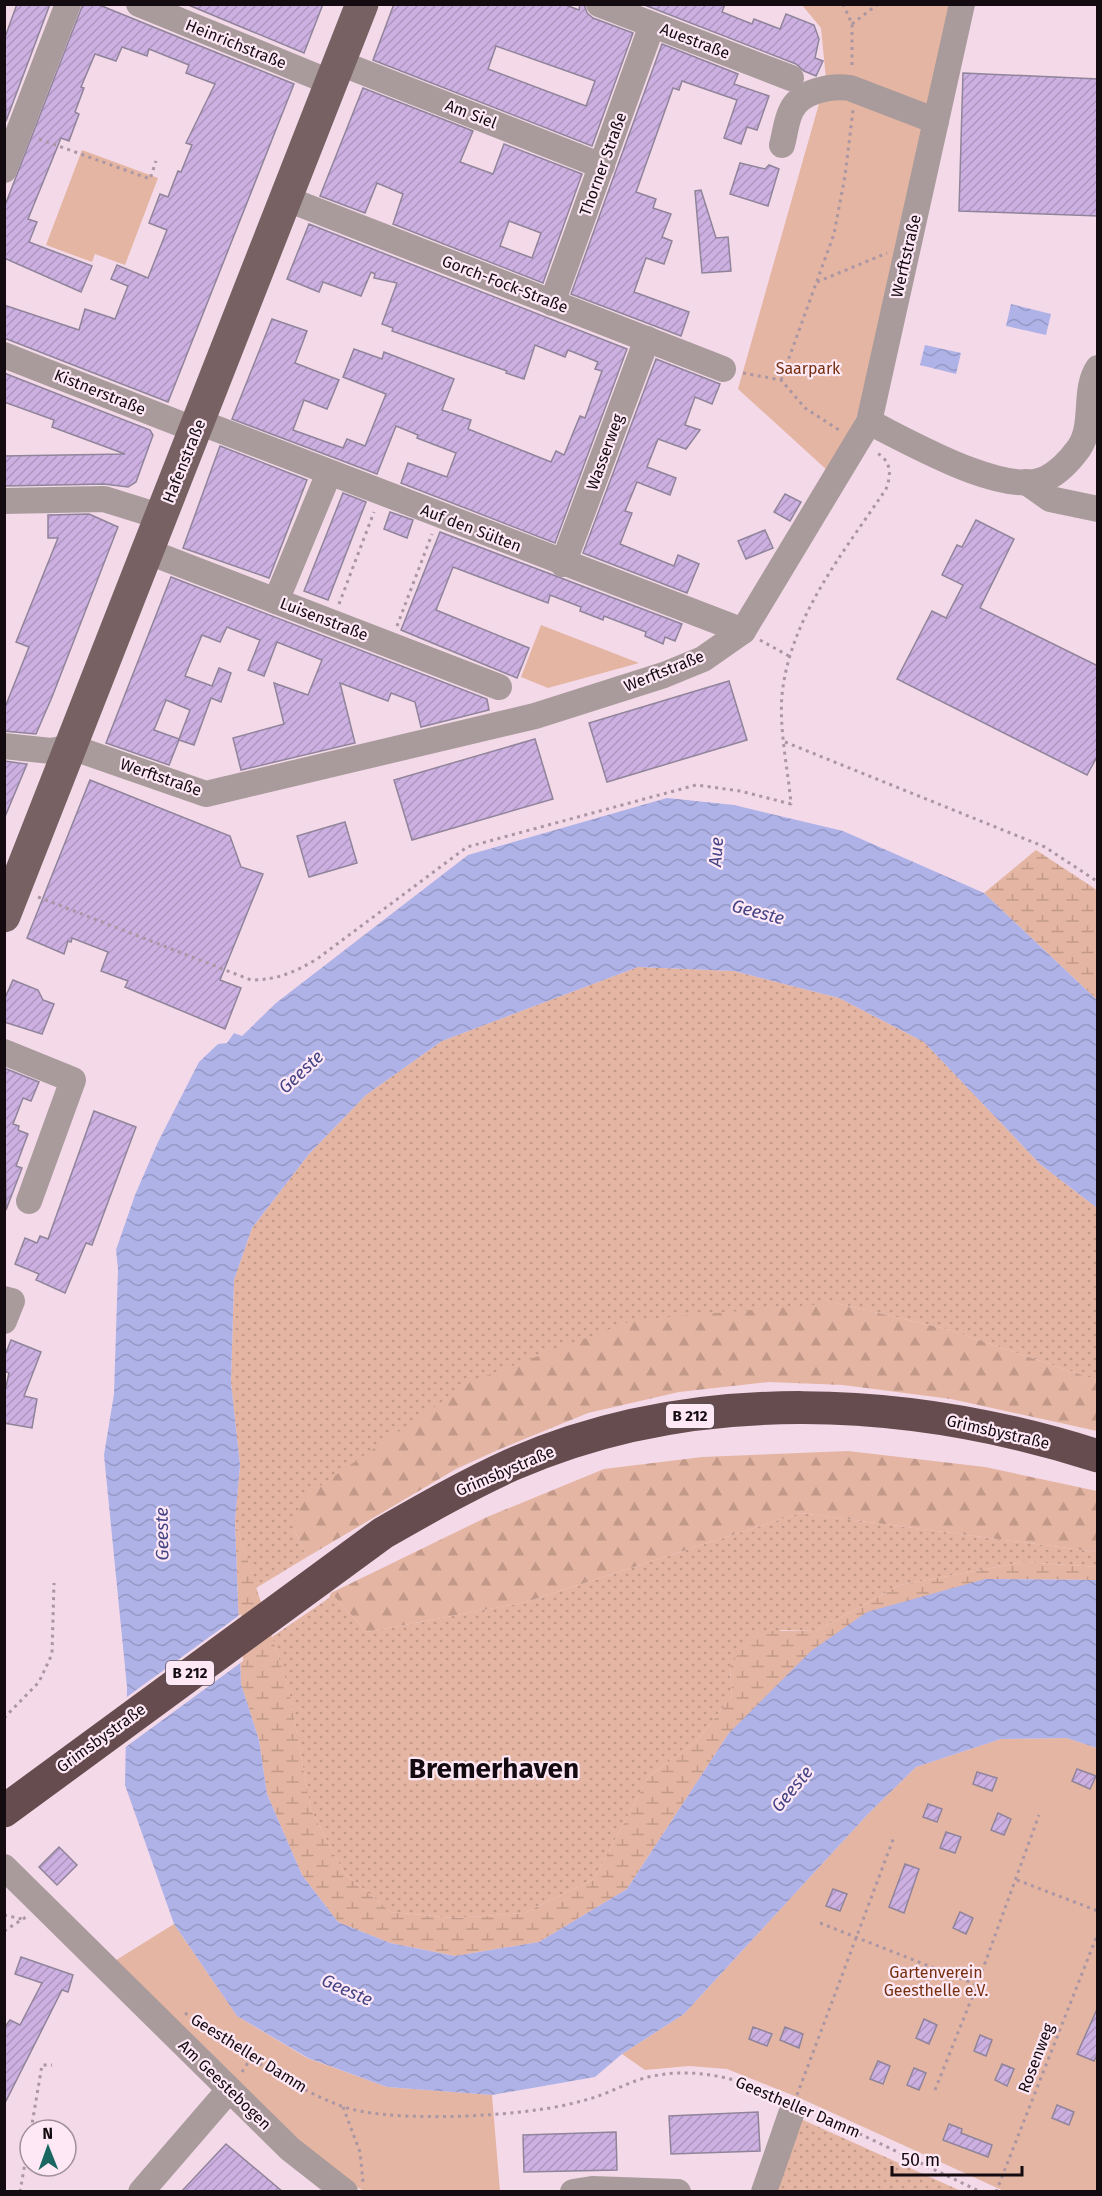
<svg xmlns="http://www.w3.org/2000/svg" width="1102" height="2196" font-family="'Fira Sans',sans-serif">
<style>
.grass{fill:url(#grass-dots)}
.forest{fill:url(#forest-firs)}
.wetland{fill:url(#wetland-marsh)}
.green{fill:#e4b5a2}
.water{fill:url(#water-waves)}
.pier{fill:#f4d9e9}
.building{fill:url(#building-hatch);stroke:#90849a;stroke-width:1.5;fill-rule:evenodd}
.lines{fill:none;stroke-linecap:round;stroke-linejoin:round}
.path{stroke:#ab96a3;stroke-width:3;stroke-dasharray:3 4.5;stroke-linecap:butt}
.minor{stroke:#a99b9c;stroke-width:26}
.major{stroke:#786163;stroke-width:33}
.highway{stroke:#664c4e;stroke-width:33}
.labels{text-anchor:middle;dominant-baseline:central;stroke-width:4.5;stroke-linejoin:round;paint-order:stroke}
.shield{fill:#fee8f5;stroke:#5a4d55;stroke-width:1.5}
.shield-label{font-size:15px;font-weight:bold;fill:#130b10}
.street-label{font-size:16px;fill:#130b10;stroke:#fee8f5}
.park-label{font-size:16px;fill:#753010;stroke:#fee8f5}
.water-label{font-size:18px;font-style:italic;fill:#454586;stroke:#fee8f5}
.town-label{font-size:28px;font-weight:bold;fill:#130b10;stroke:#fee8f5}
</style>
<defs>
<pattern id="grass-dots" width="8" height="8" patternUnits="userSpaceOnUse" patternTransform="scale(1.5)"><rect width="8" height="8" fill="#e4b5a2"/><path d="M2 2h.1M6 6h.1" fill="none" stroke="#c39a8a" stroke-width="1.8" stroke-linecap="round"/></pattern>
<pattern id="forest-firs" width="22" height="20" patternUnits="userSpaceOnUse" patternTransform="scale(1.5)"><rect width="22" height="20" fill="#e4b5a2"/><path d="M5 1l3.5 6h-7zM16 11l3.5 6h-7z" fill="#c39a8a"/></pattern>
<pattern id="wetland-marsh" width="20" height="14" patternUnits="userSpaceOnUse" patternTransform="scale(1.5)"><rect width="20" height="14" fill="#e4b5a2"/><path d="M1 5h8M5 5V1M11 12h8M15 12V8" fill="none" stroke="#c39a8a"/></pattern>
<pattern id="water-waves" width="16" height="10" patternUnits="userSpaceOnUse" patternTransform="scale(1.5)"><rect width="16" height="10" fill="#aeb2e7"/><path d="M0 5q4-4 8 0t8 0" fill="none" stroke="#9598c5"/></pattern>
<pattern id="building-hatch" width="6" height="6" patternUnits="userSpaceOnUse" patternTransform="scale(1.5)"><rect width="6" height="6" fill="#cdb0e2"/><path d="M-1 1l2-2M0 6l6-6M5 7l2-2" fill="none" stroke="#af96c1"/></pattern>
</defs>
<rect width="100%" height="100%" fill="#f4d9e9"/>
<g class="grass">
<path d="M638,967L734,971L839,998L924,1042L1040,1164L1097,1208V1380L946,1329L836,1303L294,1530L307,1557L256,1588L235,1521L240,1465L231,1383L234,1280L252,1228L309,1154L366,1095L442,1041Z"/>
<path d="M800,1513L1097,1552V1567L1024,1562L900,1585L816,1631L781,1630L730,1668L732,1696L696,1742L649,1776L594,1879L524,1913L454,1918L391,1912L344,1873L311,1810L289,1691L272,1637L329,1598L331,1593L367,1632L526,1602Z"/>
<path d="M801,2119L961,2191L775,2192Z"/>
</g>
<g class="forest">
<path d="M836,1303L946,1329L1097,1380V1431L951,1399L843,1385L769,1382L679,1392L588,1413L500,1449L456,1469L307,1557L294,1530L301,1499L472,1381L634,1320Z"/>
<path d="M848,1451L985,1467L1097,1491V1552L800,1513L526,1602L367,1632L331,1593L487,1517L604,1469L702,1457Z"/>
</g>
<g class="wetland">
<path d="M1036,850L1097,890V1000L984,893Z"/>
<path d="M235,1521L289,1690L311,1810L344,1873L391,1912L454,1918L524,1913L594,1879L649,1776L696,1742L732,1696L730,1668L750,1631H816L900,1585L1024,1562L1097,1567V1580L985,1579L729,1733L627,1889L539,1942L455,1956L390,1943L338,1922L302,1875L267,1794L259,1740L241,1684Z"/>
</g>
<g class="green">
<path d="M802,5H952L862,407L828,471L738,389L826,79L821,28Z"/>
<path d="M82,150L158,178L125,265L95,254L92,262L46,245Z"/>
<path d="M541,625L639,663L548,688L521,677Z"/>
<path d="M1067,1738L1097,1748V2191H1004L802,2099L727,2069L689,2066L645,2070L622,2054L684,2014L868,1814L916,1767L1001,1739Z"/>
<path d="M174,1924L237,2016L307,2058L387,2087L492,2095L500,2191H365L340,2180L113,1962Z"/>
</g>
<g class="water">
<path d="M1011,304L1051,314L1046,335L1006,326Z"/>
<path d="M925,345L961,353L956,374L920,365Z"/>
<path d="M667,798L734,805L843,831L984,893L1097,1000V1208L1040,1164L924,1042L839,998L734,971L638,967L442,1041L366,1095L309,1154L252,1228L234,1280L231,1383L240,1465L235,1521L241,1684L259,1740L267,1794L302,1875L338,1922L390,1943L455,1956L539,1942L627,1889L729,1733L811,1651L867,1612L985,1579L1097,1580V1748L1067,1738L1001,1739L916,1767L868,1814L684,2014L622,2054L595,2077L492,2095L387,2087L308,2058L237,2016L174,1924L125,1785L127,1687L104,1455L114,1394L118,1269L116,1250L135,1195L158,1142L199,1062L218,1044L227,1043L234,1033L242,1036L276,1003L468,855Z"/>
</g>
<path class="pier" d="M241,1614L243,1661L123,1749L124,1699Z"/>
<g class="building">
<path d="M17,4H50L6,121L4,40Z"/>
<path d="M83,4H97L119,13L294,84L168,402L4,338V305L79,330L85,309L115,319L128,286L111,279L117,265L148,278L167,230L149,223L160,194L168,197L178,171L181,172L192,145L186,143L215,84L186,73L189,65L149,49L147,56L122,47L116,61L95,54L81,87L84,88L75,112L79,114L69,141L61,138L28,219L37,222L29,242L92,266L81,292L4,258V208Z"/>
<path d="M186,4H323L304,53Z"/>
<path d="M394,4H563L579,10L580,4H584L587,13L593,18L633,33L592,146L373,60ZM496,46L595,81L586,106L488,69Z"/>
<path d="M642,4H725L722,12L752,24L754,19L780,29L786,14L814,25L819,39L815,58L823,61L816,76L804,71L796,64Z"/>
<path d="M662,44L738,74L734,84L769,96L757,130L747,127L741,144L724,138L737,100L682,81L679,90L673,88L636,192L656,199L653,208L671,214L662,237L672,241L664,264L646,258L634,292L689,312L681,336L571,294Z"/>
<path d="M963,73L1098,79V216L959,211Z"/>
<path d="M363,88L473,131L460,162L493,174L504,144L582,174L543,283L393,224L403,194L377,183L365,213L320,196ZM509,221L541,233L532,258L500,246Z"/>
<path d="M740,163L765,169L769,165L779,169L768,206L730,194Z"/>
<path d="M701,190L716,238L728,237L731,271L702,273L695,191Z"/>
<path d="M309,224L627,349L555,543L401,483L408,463L447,477L456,453L417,438L418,435L396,426L377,474L232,419L272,319L307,331L295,363L339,380L327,409L304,400L293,430L343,448L347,439L365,446L386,394L343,377L354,349L382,359L384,352L454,379L442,410L471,420L468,429L551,462L556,451L564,455L580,416L585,418L602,371L595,369L598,362L568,350L565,357L535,345L524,379L506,373L507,371L392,331L393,328L382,324L397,283L374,278L375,274L371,272L361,296L323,282L319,292L287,279Z"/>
<path d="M656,359L720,384L712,404L695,397L685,425L700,430L686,449L658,439L647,467L676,478L670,495L637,482L625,511L632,513L620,544L674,566L678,555L699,564L687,593L583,553Z"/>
<path d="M4,373L150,430L153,435L136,482L128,487L104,484L4,486V456L125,454L52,427L54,420L4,402Z"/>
<path d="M220,446L307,480L269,578L183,548Z"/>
<path d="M343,493L366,502L328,600L304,591Z"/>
<path d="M785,494L801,502L790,521L774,512Z"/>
<path d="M390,512L413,520L407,538L384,529Z"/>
<path d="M89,514L118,527L52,697L36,734L4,731V710L29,647L16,642L58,538H48V515Z"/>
<path d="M976,520L1014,539L980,608L1098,666V755L1087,775L897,679L932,611L946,618L963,585L942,575L957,545L962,547Z"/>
<path d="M765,530L773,548L746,559L738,541Z"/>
<path d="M440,532L682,624L675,641L665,637L663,644L645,636L646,632L604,616L603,620L580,611L581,607L550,595L548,603L453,567L436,610L529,648L517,678L401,630Z"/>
<path d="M171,577L487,699L489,710L421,727L415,702L391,693L388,701L340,683L355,743L241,770L233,738L284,724L274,683L308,695L322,660L277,642L264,676L248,670L260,640L227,627L220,642L202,635L185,676L212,686L219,668L231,673L221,702L211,698L194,745L179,740L169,765L106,743ZM166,700L190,710L179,739L154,730Z"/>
<path d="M729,681L747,740L607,782L589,723Z"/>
<path d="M535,739L553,799L412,840L394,780Z"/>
<path d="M4,761L27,764L4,819Z"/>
<path d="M90,780L230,836L241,867L263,874L220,980L241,988L225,1029L125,987L128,981L101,971L108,952L72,938L71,942L68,941L64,954L27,938Z"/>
<path d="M345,822L357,863L309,877L297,836Z"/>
<path d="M13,980L38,990L43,1000L54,1004L42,1034L4,1022V1000Z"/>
<path d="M4,1068L39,1082L31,1101L23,1098L13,1124L19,1126L18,1130L28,1134L16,1166L22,1168L6,1210Z"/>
<path d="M94,1111L136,1127L92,1245L86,1243L65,1293L36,1280L39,1274L15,1264L25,1238L37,1243L40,1236L48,1239Z"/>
<path d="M11,1340L41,1352L24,1396L37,1399L32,1428L4,1423V1396L9,1373L4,1371V1358Z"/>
<path d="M1077,1769L1096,1776L1090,1789L1072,1781Z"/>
<path d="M977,1772L997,1778L992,1791L973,1784Z"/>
<path d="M928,1804L942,1809L937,1822L923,1817Z"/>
<path d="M998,1813L1011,1819L1004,1835L991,1830Z"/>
<path d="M946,1832L961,1837L955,1853L940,1848Z"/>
<path d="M59,1847L77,1865L57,1885L39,1867Z"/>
<path d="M905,1864L919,1869L904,1913L889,1907Z"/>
<path d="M833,1889L847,1894L840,1911L826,1906Z"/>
<path d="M960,1912L973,1918L966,1934L953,1928Z"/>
<path d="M21,1957L73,1975L68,1992L62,1990L4,2105V2028L10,2020L20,2025L42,1983L15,1974Z"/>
<path d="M1098,2007V2053L1094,2061L1077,2054Z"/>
<path d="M924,2019L937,2025L929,2044L916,2038Z"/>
<path d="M753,2027L772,2034L767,2046L749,2039Z"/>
<path d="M785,2027L803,2034L799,2048L780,2040Z"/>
<path d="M980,2035L992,2040L986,2056L974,2051Z"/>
<path d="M878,2061L890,2066L883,2084L870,2079Z"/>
<path d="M1002,2064L1014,2069L1007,2086L995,2080Z"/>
<path d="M914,2068L926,2073L919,2090L907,2085Z"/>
<path d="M1057,2105L1074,2112L1069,2125L1052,2118Z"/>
<path d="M758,2112L760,2151L671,2154L669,2116Z"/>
<path d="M949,2124L962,2129L961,2133L992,2145L988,2157L943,2140Z"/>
<path d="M616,2132L617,2170L524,2172L523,2135Z"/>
<path d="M226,2144L283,2192H181Z"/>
</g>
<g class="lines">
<g class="path">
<path d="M843,4L852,24V68"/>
<path d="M852,24L878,4"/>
<path d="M39,139L150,179L156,161"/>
<path d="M817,282L887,253"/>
<path d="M743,373L781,380L805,408L839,430"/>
<path d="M781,380L834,234L845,176L853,110"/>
<path d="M339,604L374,512"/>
<path d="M397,626L432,534"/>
<path d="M760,640L789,656"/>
<path d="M785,742L1045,847L1098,882"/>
<path d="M38,897L251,980C277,980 295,972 317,959L467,847L696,785L740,791L791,804C788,769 779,730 782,695C790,617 844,552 886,489C892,473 891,460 875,452"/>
<path d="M4,1718L39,1682L52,1654L54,1583"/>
<path d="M1017,1880L1098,1911"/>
<path d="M4,1915L22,1919"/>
<path d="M820,1923L977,1985"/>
<path d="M4,1931L26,1917"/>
<path d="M185,2013C234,2047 284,2084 341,2106C384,2122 489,2117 536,2110C553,2108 572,2104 589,2099C611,2093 631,2080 653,2076C699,2067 739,2079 781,2097"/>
<path d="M242,2072L251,2058"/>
<path d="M935,2090L977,1985L1039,1815"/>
<path d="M797,2095L894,1837"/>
<path d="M343,2107L360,2152L363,2182"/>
<path d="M812,2111L981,2192"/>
<path d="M31,2130L42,2065H52"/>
<path d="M20,2192L30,2134"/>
<path d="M996,2192L1098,1933"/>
</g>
<g class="minor">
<path d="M139,4L332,83"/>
<path d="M599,4L791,78"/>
<path d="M340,63L602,166"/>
<path d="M782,145C785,134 786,121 791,111C800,91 831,85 850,88L936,121"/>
<path d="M4,170L68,4"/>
<path d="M287,199L723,369"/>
<path d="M552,303L652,25"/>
<path d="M4,355L196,430"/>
<path d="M199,422L743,631"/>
<path d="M869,422C908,441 1003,497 1045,479C1058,473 1071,459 1079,448C1095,425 1083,390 1098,368"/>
<path d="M1026,482L1050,499L1098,509"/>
<path d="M4,501L104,499L162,517"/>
<path d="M149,552L499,687"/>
<path d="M563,564L647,339"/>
<path d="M276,601L329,473"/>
<path d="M4,746L51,751L71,747L206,794L535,716L664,675L703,659L743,631L869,422L962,4"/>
<path d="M4,1052L73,1080L29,1201"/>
<path d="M4,1299L12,1301L4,1321"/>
<path d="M4,1867L290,2149L345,2192"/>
<path d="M141,2192L229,2090"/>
<path d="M573,2192L592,2189L678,2192"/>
<path d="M764,2192L791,2114"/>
</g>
<path class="major" d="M4,916L362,4"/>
<path class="highway" d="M4,1811L383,1533C425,1509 467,1485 511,1465C695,1384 910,1396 1098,1456"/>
</g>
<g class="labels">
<g class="shield">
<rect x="666" y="1404" width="48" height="24" rx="4.5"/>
<rect x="166" y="1661" width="48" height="24" rx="4.5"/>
</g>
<g class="shield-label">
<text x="690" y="1416">B 212</text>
<text x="190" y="1673">B 212</text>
</g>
<g class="street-label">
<text transform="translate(695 41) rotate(21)">Auestraße</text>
<text transform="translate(236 44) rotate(22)">Heinrichstraße</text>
<text transform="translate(471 114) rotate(21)">Am Siel</text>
<text transform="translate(603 164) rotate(-70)">Thorner Straße</text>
<text transform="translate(906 256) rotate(-77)">Werftstraße</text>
<text transform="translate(505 284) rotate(21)">Gorch-Fock-Straße</text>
<text transform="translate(100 392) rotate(22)">Kistnerstraße</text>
<text transform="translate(605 452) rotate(-70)">Wasserweg</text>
<text transform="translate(184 461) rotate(-68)">Hafenstraße</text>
<text transform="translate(471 528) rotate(21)">Auf den Sülten</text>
<text transform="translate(324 619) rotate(21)">Luisenstraße</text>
<text transform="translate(664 671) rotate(-22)">Werftstraße</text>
<text transform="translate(161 777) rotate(19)">Werftstraße</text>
<text transform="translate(998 1432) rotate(13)">Grimsbystraße</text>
<text transform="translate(505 1471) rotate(-23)">Grimsbystraße</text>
<text transform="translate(101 1738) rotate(-36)">Grimsbystraße</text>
<text transform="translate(249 2053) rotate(32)">Geestheller Damm</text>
<text transform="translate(1036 2058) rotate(-69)">Rosenweg</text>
<text transform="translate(225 2085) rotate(44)">Am Geestebogen</text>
<text transform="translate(798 2107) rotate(23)">Geestheller Damm</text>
</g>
<g class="park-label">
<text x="808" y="368">Saarpark</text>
<text x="936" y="1972">Gartenverein<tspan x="936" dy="18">Geesthelle e.V.</tspan></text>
</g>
<g class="water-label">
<text transform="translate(716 852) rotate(-86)">Aue</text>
<text transform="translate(758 912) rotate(15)">Geeste</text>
<text transform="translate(301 1072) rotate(-43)">Geeste</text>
<text transform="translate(162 1534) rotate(-91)">Geeste</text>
<text transform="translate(792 1789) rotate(-50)">Geeste</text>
<text transform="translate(347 1990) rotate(24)">Geeste</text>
</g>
<g class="town-label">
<text x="494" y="1768">Bremerhaven</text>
</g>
</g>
<rect width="1102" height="2196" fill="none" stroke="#130b10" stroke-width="12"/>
<g transform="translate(48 2148) rotate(359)"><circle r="28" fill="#fee8f5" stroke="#a09099" stroke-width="1.5"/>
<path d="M0-4.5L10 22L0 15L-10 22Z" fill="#1a6762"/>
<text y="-9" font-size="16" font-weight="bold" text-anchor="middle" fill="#130b10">N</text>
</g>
<path d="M892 2166v9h130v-9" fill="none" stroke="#130b10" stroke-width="3"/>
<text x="901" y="2166" font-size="18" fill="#130b10" stroke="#fee8f5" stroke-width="4.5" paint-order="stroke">50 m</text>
</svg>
